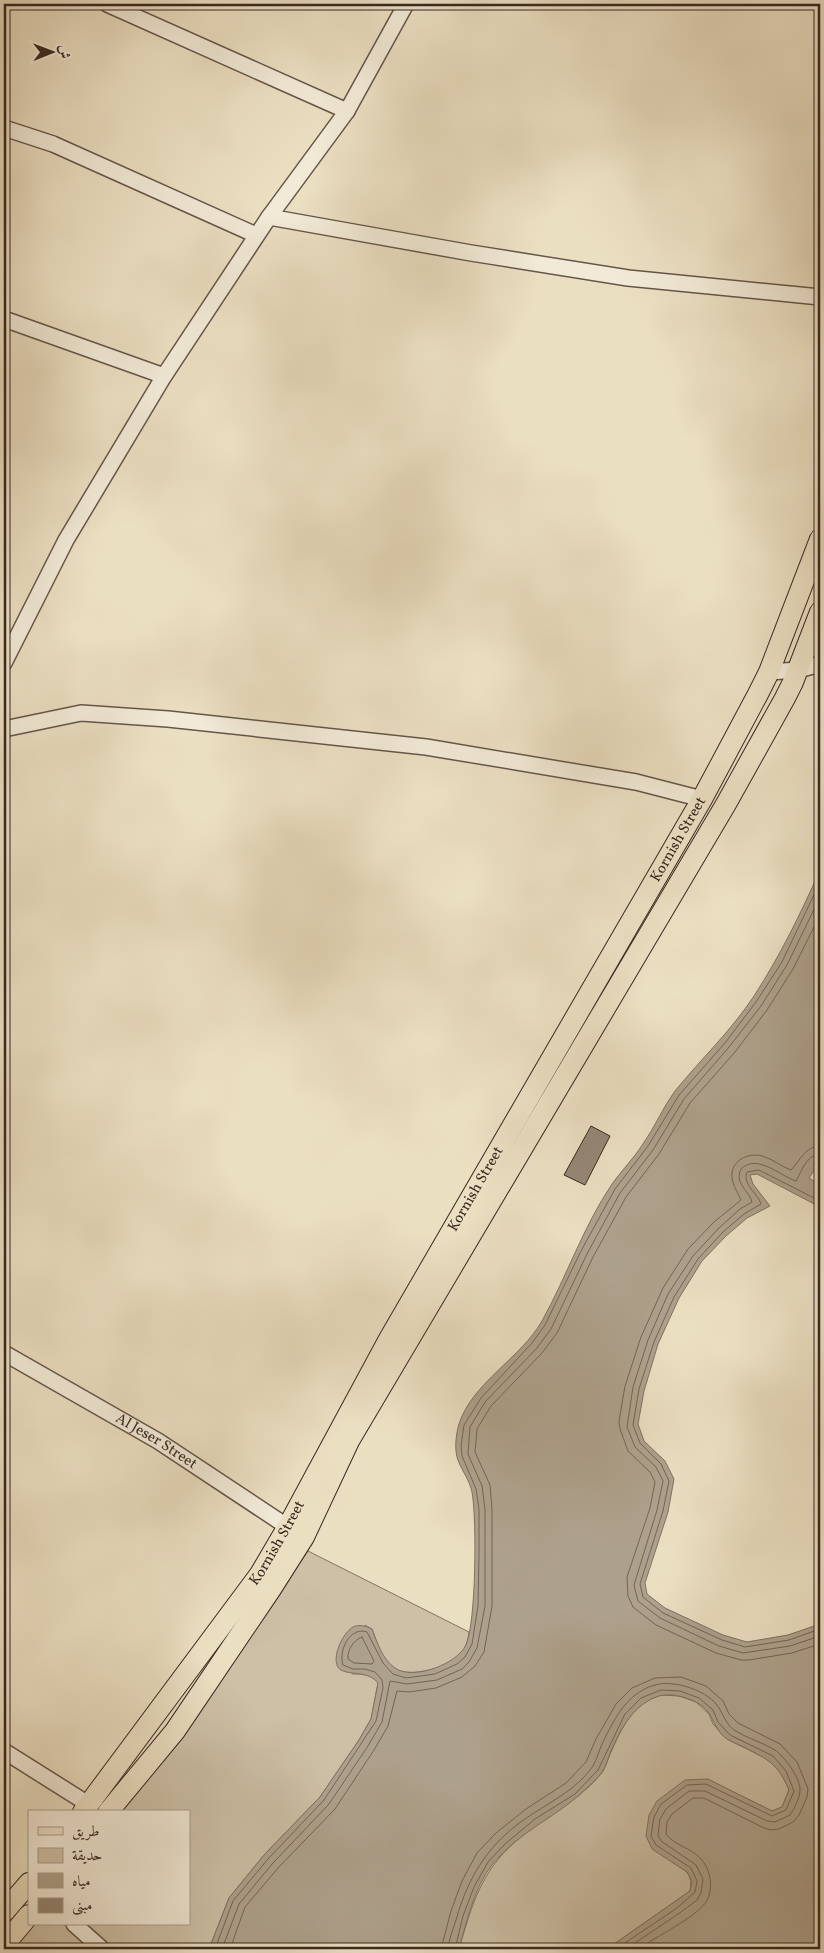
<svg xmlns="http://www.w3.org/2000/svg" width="824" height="1953" font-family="Vollkorn,Amiri,serif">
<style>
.green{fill:#cdc0a7;stroke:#827464}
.water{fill:#aea18c;stroke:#7f7162}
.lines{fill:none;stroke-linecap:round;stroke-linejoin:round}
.shore{stroke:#736457;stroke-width:1}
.building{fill:#958775;stroke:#382822}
.minor-casing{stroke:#65564a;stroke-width:18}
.major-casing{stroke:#382822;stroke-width:22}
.minor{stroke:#f2ead7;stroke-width:15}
.major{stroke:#ebdfc2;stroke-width:20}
.labels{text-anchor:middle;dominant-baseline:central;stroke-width:4.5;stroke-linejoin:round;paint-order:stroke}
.street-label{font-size:15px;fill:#382822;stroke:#f2ead7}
</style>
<rect width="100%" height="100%" fill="#ebdfc2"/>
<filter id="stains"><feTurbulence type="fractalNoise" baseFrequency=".004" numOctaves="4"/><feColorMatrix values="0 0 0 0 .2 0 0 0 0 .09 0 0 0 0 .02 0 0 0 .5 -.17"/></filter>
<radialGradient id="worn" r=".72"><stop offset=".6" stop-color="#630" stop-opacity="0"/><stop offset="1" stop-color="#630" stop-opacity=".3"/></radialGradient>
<g class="green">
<path d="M308,1551L469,1632C468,1640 466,1647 461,1654C451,1667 410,1678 395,1669C382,1661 377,1642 372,1629L365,1625L352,1674C363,1674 371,1674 378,1683L371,1719L359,1740L320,1797L264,1855L229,1898L209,1949H10L29,1924H189V1812H113Z"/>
<path d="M661,1695L679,1696L696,1702L709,1714L713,1724L727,1739L769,1760L782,1774L789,1790L782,1807L772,1811L707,1779L672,1862C686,1871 693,1873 690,1891L607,1949H459C476,1890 486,1860 538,1824C560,1808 583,1796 601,1774C606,1768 608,1758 612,1750C619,1734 629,1713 643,1703C648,1699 655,1698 661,1695Z"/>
</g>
<path class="water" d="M820,870V1162L809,1178L820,1185V1207L757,1174L750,1175L753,1184L770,1206L747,1218L726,1236L702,1261L679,1298L658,1344L644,1391L638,1424L644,1441L665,1461L674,1479L668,1512L645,1583L647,1594L665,1608L723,1635L747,1642L788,1635L820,1624V1949H607L690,1891L692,1881L687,1872L652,1849L646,1836L649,1815L657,1801L685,1780L708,1779L772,1811L782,1807L789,1790C778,1764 769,1760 744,1747C739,1745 732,1742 727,1739C718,1733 715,1724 710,1715C702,1700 675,1692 659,1696C634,1704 621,1728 611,1751C608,1758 606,1766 602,1772C599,1777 593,1782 589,1786C560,1816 518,1831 492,1865C474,1888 467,1921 459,1949H209L229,1898L264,1855L320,1797L359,1740L371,1719L378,1683C367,1668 341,1678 337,1665C333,1654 343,1633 353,1627C359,1624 366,1626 372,1629C377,1642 382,1659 395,1668C413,1681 457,1664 466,1645C476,1623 477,1519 472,1492C470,1481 462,1471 458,1460C454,1450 456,1434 459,1424C472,1383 521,1358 542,1321C567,1276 583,1227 612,1184C622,1170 634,1158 643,1144C655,1127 663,1107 675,1091C701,1059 731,1031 754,996C780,956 801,913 820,870Z"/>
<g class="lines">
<g class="shore">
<path d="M820,1146C804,1147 801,1160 791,1170C782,1167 773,1159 762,1156C748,1152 730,1161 732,1178C733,1186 738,1193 741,1200L714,1222L688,1249L663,1288L641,1337L625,1386L619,1421L620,1429L628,1451L650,1472L655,1482L650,1508L627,1577L628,1596L633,1607L656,1625L716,1653L741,1660H749L792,1653L820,1644"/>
<path d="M820,1154C806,1155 802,1171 796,1181C780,1176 757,1153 741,1169C734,1184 749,1190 752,1202L740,1209L719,1228L693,1256L668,1294L648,1340L633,1387L627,1427L635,1447L656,1467L663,1481L657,1510L634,1585L638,1601L660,1618L719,1646L743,1653L790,1646L820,1636"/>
<path d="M820,1201L759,1170L747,1172C742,1185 758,1193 761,1204L744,1214L723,1232L698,1259L674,1297L654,1342L639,1389L633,1425L640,1443L661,1464L669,1481L663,1511L640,1584L643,1597L663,1613L722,1640L745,1647L789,1640L820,1629"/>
<path d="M362,1637L374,1661L372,1664L354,1663L348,1659C347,1651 353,1640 362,1637Z"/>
<path d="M215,1949L233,1901L268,1859L324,1800L376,1721L383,1688L382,1680L375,1672L365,1669H353L343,1665C338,1651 350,1626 367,1632L383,1663L393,1674L406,1678L435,1674L457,1664L465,1657L472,1644L478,1606L479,1554V1509L476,1489L462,1456L461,1446L464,1425L481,1398L532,1343L545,1325L581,1251L615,1189L648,1146L679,1095L725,1043L756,1002L782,962L820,882"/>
<path d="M222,1949L239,1904L273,1863L329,1804L368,1746L382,1722L390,1681L407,1684L437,1680L462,1669L469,1662L477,1648L485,1606V1509L482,1486L468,1454L470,1427L485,1402L537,1348L551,1329L587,1254L620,1193L653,1150L684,1099L729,1047L761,1006L787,965L820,897"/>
<path d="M230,1949L245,1907L278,1868L335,1809L374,1750L388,1726L397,1691L409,1692L436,1688L462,1677L475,1666L484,1652L492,1606V1509L490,1485L475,1452L477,1429L491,1406L542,1353L557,1333L593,1257L626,1197L659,1154L690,1103L735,1052L767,1010L793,969L820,915"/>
<path d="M441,1949L451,1911L462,1881L477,1853L496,1833L526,1809L566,1783L586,1762L596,1739L616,1704L632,1688L655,1678L681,1677L706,1686L723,1701L729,1714L738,1723L780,1744L797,1762L808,1789L807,1797L799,1815L793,1822L779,1829L771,1830L764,1828L704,1798H693L672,1814L667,1822L666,1834C674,1845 691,1848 700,1858C711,1869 714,1889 706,1902C694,1919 656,1936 639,1949"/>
<path d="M448,1949C449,1939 453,1929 456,1920C469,1873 492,1839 534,1813C554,1800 579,1787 593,1766C597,1759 599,1750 603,1742C615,1717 629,1690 659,1684C677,1681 709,1691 719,1708C724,1716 726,1724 734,1730C746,1738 762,1742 775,1750C784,1756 801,1779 800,1790C800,1798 794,1809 790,1815L775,1822L767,1821L705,1791H689L666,1809L660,1819L658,1835L661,1841L696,1865L703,1879L701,1893L697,1900L681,1912L626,1949"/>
<path d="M455,1949L463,1916L474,1887L488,1862L505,1844L535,1819L575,1794L598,1770L625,1714L641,1698L661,1690L680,1691L699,1698L713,1710L718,1722L730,1735L773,1756L786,1771L794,1791L786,1810L772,1816L706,1784L687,1785L661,1804L654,1817L651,1836L656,1845L691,1868L697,1881L695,1892L677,1908L616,1949"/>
</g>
</g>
<path class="building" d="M591,1126L610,1136L585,1185L564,1175Z"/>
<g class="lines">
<g class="minor-casing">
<g id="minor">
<path d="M107,4L347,111"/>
<path d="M4,128L53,144L256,235"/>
<path d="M269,217L471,253L628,278L820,297"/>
<path d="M4,319L164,376"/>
<path d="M4,663L66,540L164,376L269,217L347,111L406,4"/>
<path d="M769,672L798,670L820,664"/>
<path d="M4,729L81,713L168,719L426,747L636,782L702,799"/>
<path id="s1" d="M4,1353L158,1441L297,1533"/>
<path d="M4,1751L88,1804"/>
<path d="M74,1924L102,1949"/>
</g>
</g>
<g class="major-casing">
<g id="major">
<path id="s2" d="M83,1812L260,1574L287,1528L389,1339L702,799L758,694L769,672L820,539"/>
<path d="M108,1812L175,1731L271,1589L304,1537L349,1441L726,804L785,698L793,682L820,612"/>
<path d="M4,1912L29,1883"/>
<path d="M4,1945L29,1915"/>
</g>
</g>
<use href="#minor" class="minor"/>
<use href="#major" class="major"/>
</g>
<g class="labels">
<g class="street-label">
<text stroke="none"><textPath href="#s2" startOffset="1142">Kornish Street</textPath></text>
<text stroke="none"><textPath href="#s2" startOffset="738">Kornish Street</textPath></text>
<text stroke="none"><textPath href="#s1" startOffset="176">Al Jeser Street</textPath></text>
<text stroke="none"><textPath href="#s2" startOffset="332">Kornish Street</textPath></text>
</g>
</g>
<rect width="824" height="1953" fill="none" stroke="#ebdfc2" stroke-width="20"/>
<rect x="5" y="5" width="814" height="1943" fill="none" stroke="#382822" stroke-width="2.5"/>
<rect x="10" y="10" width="804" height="1933" fill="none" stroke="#382822"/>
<rect x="28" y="1810" width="162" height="115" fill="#f2ead7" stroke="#a89c8f"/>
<rect x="38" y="1827" width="25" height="8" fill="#ebdfc2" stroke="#a89c8f"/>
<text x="72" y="1836" font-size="15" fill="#382822">طريق</text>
<rect x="38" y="1848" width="25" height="15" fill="#cdc0a7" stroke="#a89c8f"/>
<text x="72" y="1860" font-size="15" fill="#382822">حديقة</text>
<rect x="38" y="1873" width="25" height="15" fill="#aea18c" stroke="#a89c8f"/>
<text x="72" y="1886" font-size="15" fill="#382822">مياه</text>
<rect x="38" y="1898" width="25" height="15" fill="#958775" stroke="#a89c8f"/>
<text x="72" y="1910" font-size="15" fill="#382822">مبنى</text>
<g transform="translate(52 52) rotate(89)" stroke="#f2ead7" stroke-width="4" paint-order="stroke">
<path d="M0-4L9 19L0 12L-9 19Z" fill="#382822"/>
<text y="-8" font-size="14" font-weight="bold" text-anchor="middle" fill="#382822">ش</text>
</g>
<rect width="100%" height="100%" filter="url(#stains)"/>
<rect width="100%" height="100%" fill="url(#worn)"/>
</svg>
